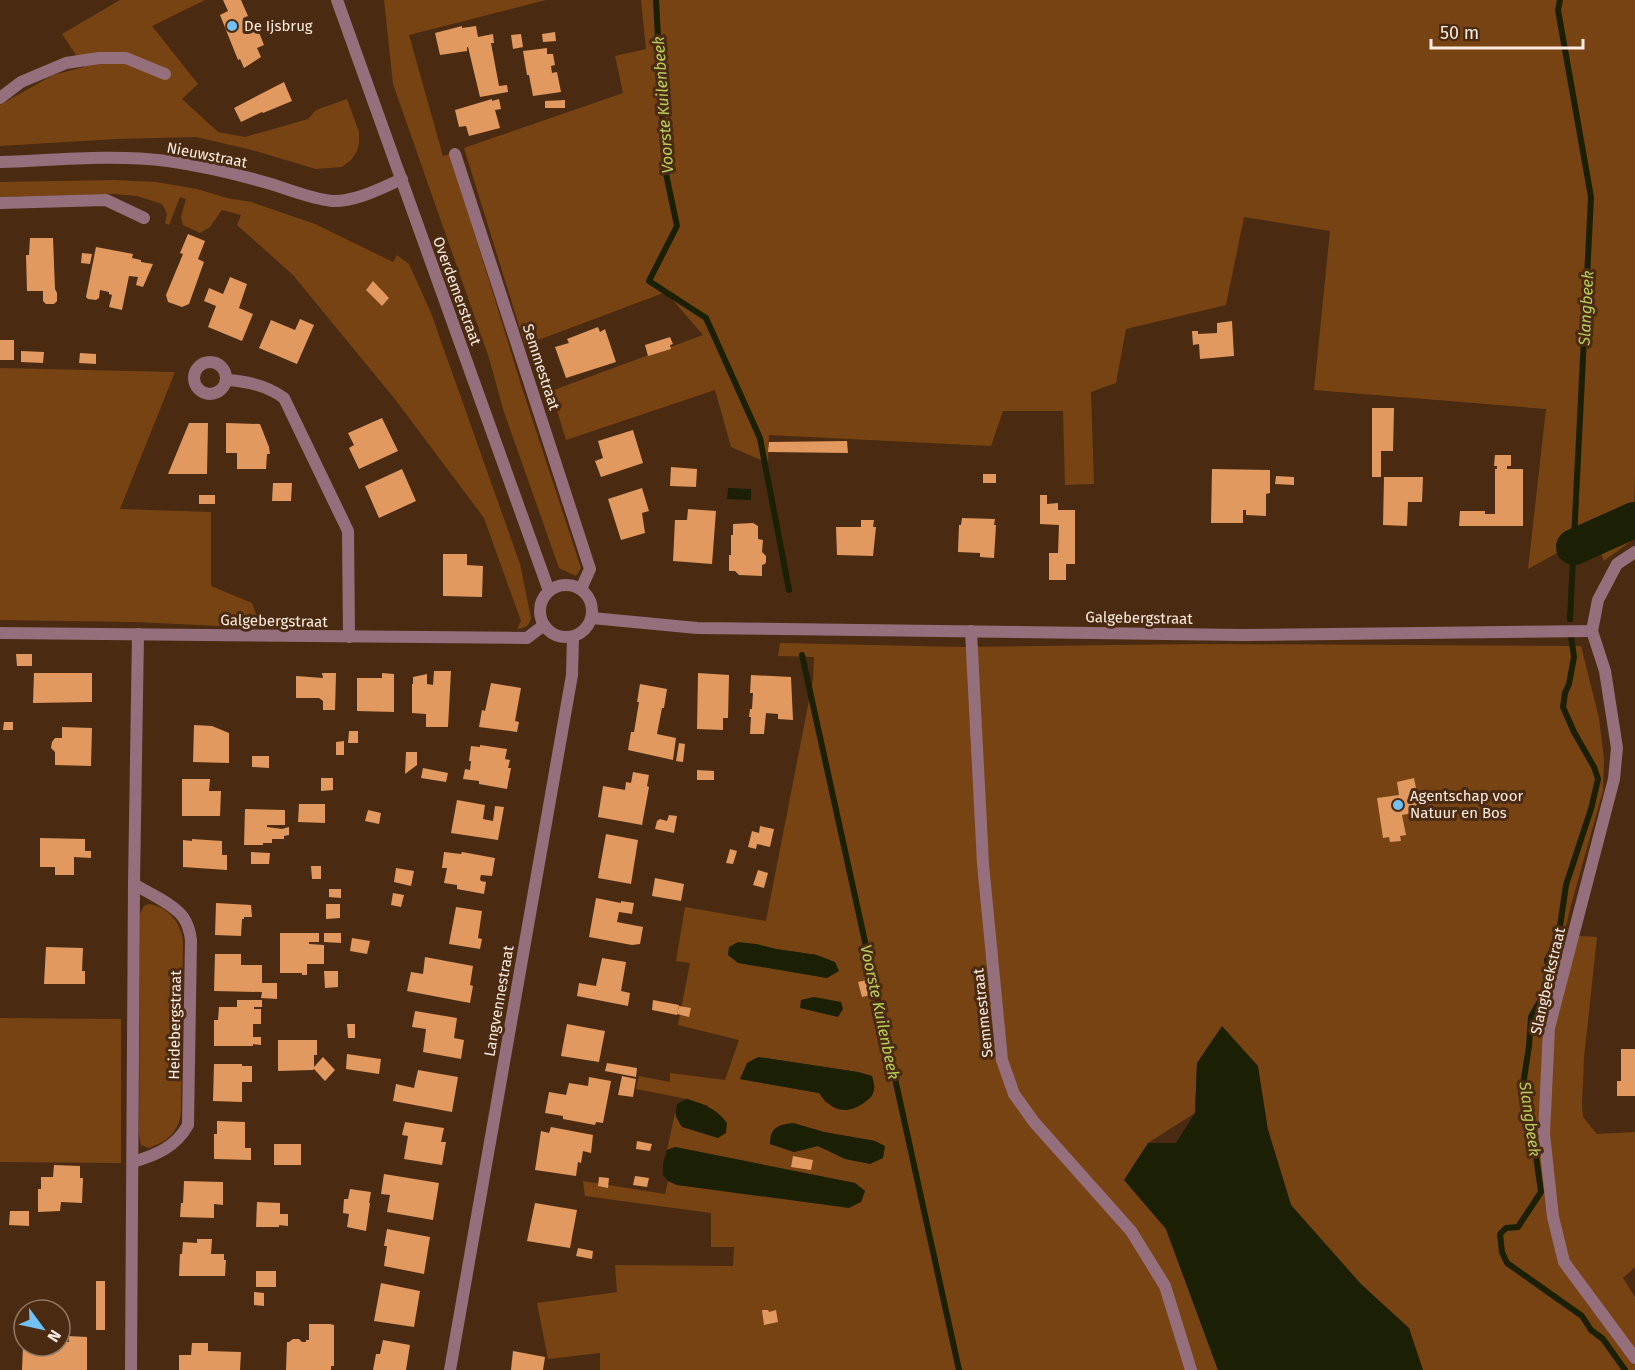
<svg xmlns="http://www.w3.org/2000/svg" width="1635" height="1370" font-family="'Fira Sans',sans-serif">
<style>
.green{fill:#774313;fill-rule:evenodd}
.water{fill:#1b2005}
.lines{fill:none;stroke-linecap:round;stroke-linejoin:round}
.stream{stroke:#1b2005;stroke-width:6}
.river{stroke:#1b2005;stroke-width:36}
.building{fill:#e19960}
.minor{stroke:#956f7b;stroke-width:12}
.poi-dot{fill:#71c1f4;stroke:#4a2b12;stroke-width:2}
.labels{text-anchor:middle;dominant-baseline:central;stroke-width:6;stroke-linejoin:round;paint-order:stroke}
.poi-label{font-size:15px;fill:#fdece1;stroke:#4a2b12;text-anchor:start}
.street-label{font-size:15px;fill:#fdece1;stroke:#4a2b12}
.water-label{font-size:16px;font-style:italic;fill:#bacf5b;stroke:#4a2b12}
</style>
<rect width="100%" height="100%" fill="#4a2b12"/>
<g class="green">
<path d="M120,0H205L152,26L198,84L182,99L218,132L245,137L308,119L316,110L347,99L359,132V143L357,151L351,160L342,167L316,169L252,150L196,137L116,139L0,146V105L53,75L84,67L62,34Z"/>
<path d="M384,0H546L409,35L443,156L450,154L523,391L581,568L576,576L559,568L503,409L489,358L393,84Z"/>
<path d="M641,0H1635V476L1634,509H1635V538L1604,561L1593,533L1528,569L1546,409L1314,390L1330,231L1244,217L1226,305L1126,329L1116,383L1091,392L1094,484L1065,485L1063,411H1003L991,446L769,435L768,463L731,447L715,390L566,440L551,391L703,335L666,292L525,345L464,148L623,93L615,56L646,49Z"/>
<path d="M115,180L156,182L197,189L227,198L251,202L315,224L393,262L397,255L409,264L431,313L520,564L531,618C529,626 525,628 517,629L521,621L484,518L394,398L293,275L237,225L241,215L222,210L210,227L200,233L183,225L181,217L186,199L180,197L169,225L165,223L167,214L165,209L162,204L137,196L114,194L0,197V182Z"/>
<path d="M0,368L175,372L120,509L211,512V586L252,603L261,628L135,622L0,620Z"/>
<path d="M780,643L963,647L1199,644L1581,646L1599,718L1604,759L1603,791L1571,905L1564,935L1597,937L1584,1058L1582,1105L1583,1117L1597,1134L1635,1132V1267L1623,1278L1635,1297V1370H1417L1291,1205L1268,1130L1197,1063L1195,1113L1148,1143L1166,1229L1218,1370H600V1353L548,1359L537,1303L617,1292L615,1265L733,1266L734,1247H711V1213L585,1196L583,1181L665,1194L668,1181L677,1185L861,1202L865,1191L855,1183L675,1147L667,1150L675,1113L676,1118L709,1106L687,1099L636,1089L639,1076L670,1082V1073L725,1080L739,1040L678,1025L690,963L676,961L685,907L766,921L813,680L814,657L778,656ZM756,944L776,949L817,955L827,978L787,971ZM758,1057L858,1072L872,1076C875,1094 873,1095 859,1106L826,1103L819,1093L740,1079ZM793,1123L824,1132L875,1141L827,1150L818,1146L794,1152L770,1144Z"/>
<path d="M149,904C168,907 180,922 183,940L181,1114C177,1134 167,1141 149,1148L141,1145L139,1134L140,914L144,906Z"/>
<path d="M0,1018L121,1019V1163L0,1162Z"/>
</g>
<g class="water">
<path d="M728,488L751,489V500L727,499Z"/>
<path d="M738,942L756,944L776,949L817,955L835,962L839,971L827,978L738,963L728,955L729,947Z"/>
<path d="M814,997L841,1002L843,1009L838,1017L800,1008L801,1000Z"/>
<path d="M1222,1026L1258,1066L1268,1130L1291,1205L1361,1284L1409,1328L1423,1370H1218L1166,1229L1124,1180L1148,1143H1176L1195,1113L1197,1063Z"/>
<path d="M758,1057L858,1072L872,1076C873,1080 875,1086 874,1090C873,1096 869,1099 865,1102C846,1116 832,1111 819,1093L740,1079L747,1063Z"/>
<path d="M687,1099C705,1105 716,1108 727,1123L726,1133L718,1138L682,1127C676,1118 675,1114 677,1104Z"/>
<path d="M793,1123L824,1132L875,1141L885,1146L883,1158L870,1164L845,1159L818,1146L794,1152L770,1144C770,1127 778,1125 793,1123Z"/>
<path d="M675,1147L855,1183L865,1191L861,1202L849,1208L677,1185L668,1181L663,1175V1163L667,1150Z"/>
</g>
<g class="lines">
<g class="stream">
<path d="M656,0L665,169L677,226L649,281L706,318L760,438L789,590"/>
<path d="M1560,0L1558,10L1591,197L1570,619"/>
<path d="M1634,520L1635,519"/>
<path d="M1571,636L1574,657L1569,684L1565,693L1563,707L1574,732L1594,767L1598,779L1591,809L1566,885L1558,940L1547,960L1551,978L1545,992L1531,1017L1529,1046L1523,1085L1526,1117L1532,1127L1541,1192L1518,1227L1506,1228L1500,1234L1502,1252L1507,1263L1582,1316L1591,1330L1603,1339L1625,1370"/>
<path d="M802,655L959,1370"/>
</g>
<path class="river" d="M1574,547L1634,520"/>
</g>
<g class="building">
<path d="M223,0H241L248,16L243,18L247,29L256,25L264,45L257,48L261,57L244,68L240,59L238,60L220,15L228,11Z"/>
<path d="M462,26V28L476,26L478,37L493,34L494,43H491L499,86L507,85L508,92L480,97L468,47H467V51L440,55L435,33Z"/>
<path d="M555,32L556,41L543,42L542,34Z"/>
<path d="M521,34L523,47L513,49L511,35Z"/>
<path d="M547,48V54H553L555,65L551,66L552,73L557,72L561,92L533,96L529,75H527L523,51Z"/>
<path d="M284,82L292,101L263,113L262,112L241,122L234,108Z"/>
<path d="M492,99V101L499,99L501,109L495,110L500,128L469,136L466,126L459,127L455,110Z"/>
<path d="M565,100V108H545V101Z"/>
<path d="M188,234L205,241L198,259L204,262L189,304L182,307L168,302L166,295L183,254L180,253Z"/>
<path d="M30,238H53L55,289L57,293V301L54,304H46L43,301V291H27L26,255H29Z"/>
<path d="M96,247L133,254L132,258L141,260V262L153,264L143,287L136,285L138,277L129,276L122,310L109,307L112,295L109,294V292L100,290L99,298L96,300L88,299L86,297Z"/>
<path d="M82,253L92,254L90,264L81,263Z"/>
<path d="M230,277L247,284L239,308L253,314L242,341L208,327L216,306L204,301L209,288L223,294Z"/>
<path d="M373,281L389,298L382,306L366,290Z"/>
<path d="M300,319L314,325L297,364L259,348L271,320L295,330Z"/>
<path d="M1232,321L1234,356L1200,359L1199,344L1193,345L1192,331H1198V334L1217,333V323Z"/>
<path d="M598,327L600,332L605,329L616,362L566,378L555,347L569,343L567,339Z"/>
<path d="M670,337L673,344L670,345L671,349L648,356L645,345Z"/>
<rect x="0" y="340" width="14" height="20"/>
<path d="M21,351L44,352L43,363L21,362Z"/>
<path d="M80,353L96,354V364L79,363Z"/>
<path d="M1372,408H1394L1393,451H1381V477H1372Z"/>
<path d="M382,418L398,451L359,469L349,448L354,445L348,433Z"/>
<path d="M189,423H208L207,474H168Z"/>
<path d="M226,423L260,424L269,447L270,454H267L266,469H237V453H226Z"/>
<path d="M633,430L643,463L601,477L595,461L603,458L598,441Z"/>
<path d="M847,441L848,453L768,452L769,442Z"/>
<path d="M1495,455H1511V466H1507V469H1523V526H1459L1460,511H1485V514H1495V469H1497V466H1494Z"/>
<path d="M671,467L697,469L696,487L670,486Z"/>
<path d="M402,469L416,501L379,518L365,486Z"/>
<path d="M1212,469L1270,470V493L1266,494V516L1246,515V510H1243V523H1211Z"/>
<rect x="983" y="474" width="13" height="9"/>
<path d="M1276,476L1294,477V485L1275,484Z"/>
<path d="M1384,477H1423L1422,502H1408L1407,526L1383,525Z"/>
<path d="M273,483H292L291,501H272Z"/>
<path d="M642,488L649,511L642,513L645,533L621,540L608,499Z"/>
<rect x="199" y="495" width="16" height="9"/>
<path d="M1040,495H1047V504L1058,503V510H1075V564H1066V580H1049V553H1058L1059,525L1040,524Z"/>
<path d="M688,509L716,511L712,564L673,561L675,520H687Z"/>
<path d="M962,518L995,519L994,525H996L994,558L980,557V553L958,552L959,525H961Z"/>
<path d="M861,520H874L873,527H876L873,556L837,555L836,527H861Z"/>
<path d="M753,523L758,526V539L763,540L762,552L766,556V562L765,564L762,565V576L739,575L735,571H729V555H731V535H733V524Z"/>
<path d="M443,554H467V565L483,566L482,597L443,596Z"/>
<path d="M16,654H32V666H17Z"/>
<path d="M434,671H451L448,727H426V714L412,713V684H413V677L427,674V684L433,685Z"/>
<path d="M34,673H92V702L33,703Z"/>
<path d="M322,673H336L335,710H323V701L319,698H296V676L323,678Z"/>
<path d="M382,673L394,674V712L357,711V678H382Z"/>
<path d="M698,673L729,675L728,718H723V730L697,729Z"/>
<path d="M751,675L791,677L793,720L778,719V714L766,713L764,734H750L751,717H749L750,709H752L753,693H750Z"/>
<path d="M491,683L521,688L515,721L519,722L517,732L479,727L482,710L485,711Z"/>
<path d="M640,684L667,689L664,708H662L657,734L676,738L673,760L628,750L631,732H634L639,702H637Z"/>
<path d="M4,722H13V730H3Z"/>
<path d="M194,725L212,726L229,733V763L193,762Z"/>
<path d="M62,727L92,728L91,766L55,765V752L51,748L52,742L55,738H62Z"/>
<path d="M349,731H358V743H348Z"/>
<path d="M344,741V755H336V742Z"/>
<path d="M679,743L685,744L683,762L676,761Z"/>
<path d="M480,745L507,749L505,759L510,760L508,768H511L507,789L479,784V781L463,779L465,769L470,770L471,761H469L471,746L480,747Z"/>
<path d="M406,752H417V765L405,774Z"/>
<path d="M252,756H269V768L252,767Z"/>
<path d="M423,768L448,773L446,782L421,778Z"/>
<path d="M697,770L714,771V780H697Z"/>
<path d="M633,772L649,775L647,786L649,787L642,825L598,817L603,786L625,790L626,782L631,783Z"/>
<path d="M321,778H333V790L321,791Z"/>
<path d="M1414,778L1417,793L1415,794L1419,812L1402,815L1406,835L1400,836L1401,841L1390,842L1389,837L1383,838L1377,798L1399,795L1397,782Z"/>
<path d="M182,779H210L209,791H221L220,816H182Z"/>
<path d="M457,800L485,805L483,819L493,821L495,806L504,807L498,840L451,833Z"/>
<path d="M299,804H325V823L298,822Z"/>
<path d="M245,809L285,810V825H267V827L282,829L289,827V835L284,836V839H272V843H263V845H244Z"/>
<path d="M368,810L381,813L379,824L365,821Z"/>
<path d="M669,815L677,816L674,833L655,829L657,821L660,819L667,821Z"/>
<path d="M760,826L774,829L770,847L757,844L756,849L748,847L752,831L759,833Z"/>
<path d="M606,834L638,840L631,884L598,878Z"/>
<path d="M40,838L85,839V851H91V858L74,857V875H55V867H40Z"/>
<path d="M192,839L222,841V855H227V870L183,867V840L192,841Z"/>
<path d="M730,849L737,851L733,864L726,863Z"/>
<path d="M251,852L270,853L269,864H251Z"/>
<path d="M444,852L461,854L462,852L495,858L492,876L481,875L480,879L481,881L486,882L484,894L457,889V885L444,883L447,868H442Z"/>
<path d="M311,866H321V879H312Z"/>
<path d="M396,868L414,871L411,886L394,882Z"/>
<path d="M758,870L768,873L764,888L753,885Z"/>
<path d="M655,878L684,884L681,901L652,896Z"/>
<path d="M329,889H341V898L329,897Z"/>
<path d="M393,893L404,895L401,907L391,905Z"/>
<path d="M596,898L621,903V901L634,903L632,914L619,912L617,922L643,927L640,944L632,945L589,937Z"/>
<path d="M216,903L251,905L252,917H244V919H242L241,936L215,935Z"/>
<path d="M326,904H340V918L326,919Z"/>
<path d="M456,907L482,911L478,938L482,939L480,949L449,944Z"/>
<path d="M280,933H319V942H309V944L324,945V964H307V975H302V973H280Z"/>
<path d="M324,933H341V943L324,942Z"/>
<path d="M352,938L370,941L367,954L350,951Z"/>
<path d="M46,947L83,948L82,971H85V984H44Z"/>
<path d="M215,954H241V965H262V983H277V999L261,998L262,992L214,991Z"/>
<path d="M425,957L473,966L470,985L473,986L470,1003L407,991L411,972L423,974Z"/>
<path d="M602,958L626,962L621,991L630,993L628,1006L577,996L579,983L596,986Z"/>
<path d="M324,971H338V987L325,988Z"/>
<path d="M867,980L871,995L862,997L858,982Z"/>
<path d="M237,1000H262V1007H254V1009H261V1024H253V1037H261V1045L253,1044V1046H214V1020H218L219,1007H237Z"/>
<path d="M653,1000L679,1005L677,1015L652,1010Z"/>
<path d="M679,1006L691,1008L689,1017L677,1014Z"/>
<path d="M415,1011L457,1018L454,1038L464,1040L461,1059L423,1052L426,1029L412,1027Z"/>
<path d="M347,1024H355V1038H348Z"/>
<path d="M567,1024L605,1031L599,1062L561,1056Z"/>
<path d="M278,1040H317V1055H314V1067L323,1057L335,1070L325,1081L314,1069L313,1070L278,1071Z"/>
<path d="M1621,1049H1635V1096H1617V1081H1621Z"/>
<path d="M347,1054L381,1059L379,1074L346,1069Z"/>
<path d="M607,1063L637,1068L636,1077L605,1071Z"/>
<path d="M214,1064H242V1066H252V1082H242V1102L213,1101Z"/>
<path d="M418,1070L458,1077L452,1112L393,1101L396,1084L414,1088Z"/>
<path d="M622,1076L636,1079L633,1097L618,1095Z"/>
<path d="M589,1077L611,1081L603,1123L596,1122L595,1125L563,1119V1116L545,1113L549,1092L566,1095L569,1083L588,1086Z"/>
<path d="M217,1121L245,1122V1148H251V1160L214,1159V1134H217Z"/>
<path d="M405,1122L444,1128L441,1142H446L442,1165L404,1159L408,1136L402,1135Z"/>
<path d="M551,1127L593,1135L591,1153L583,1151L581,1163L578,1162L576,1176L535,1170L541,1131L549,1133Z"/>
<path d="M637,1141L652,1144L650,1151L636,1149Z"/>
<rect x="274" y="1144" width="27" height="21"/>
<path d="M793,1156L813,1160L811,1170L791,1167Z"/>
<path d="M54,1165L80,1166V1178H83L82,1203L61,1202L60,1211L38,1212V1189H41V1177H53Z"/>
<path d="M384,1174L439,1183L433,1220L387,1212L390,1195L381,1194Z"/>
<path d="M635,1176L649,1178L647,1187L633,1185Z"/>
<path d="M599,1177L609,1178L608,1188L598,1186Z"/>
<path d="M184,1181L223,1182V1205L214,1204V1218L180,1217L181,1203H183Z"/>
<path d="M350,1189L371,1192L369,1203H370L366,1231L347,1227L349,1214L343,1213L344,1199H348Z"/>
<path d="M257,1202L280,1203V1214H288V1226L279,1225V1227H256Z"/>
<path d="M535,1203L577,1210L570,1248L527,1241Z"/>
<path d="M10,1211H29V1226L9,1225Z"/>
<path d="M387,1229L430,1237L424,1274L384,1266L387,1246H384Z"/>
<path d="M197,1239H212L211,1254H224V1260H226L225,1276H179L180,1254H182L183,1242L197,1243Z"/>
<path d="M578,1248L593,1251L592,1259L576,1256Z"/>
<rect x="256" y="1271" width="20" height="16"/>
<rect x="96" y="1281" width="9" height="49"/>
<path d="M381,1283L420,1291L414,1327L374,1321Z"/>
<path d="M254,1292L264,1293V1306L254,1305Z"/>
<path d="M762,1310H768L769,1312L776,1310L778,1322L764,1325Z"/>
<path d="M309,1324H330L334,1325V1366H331V1370H286L287,1342H289L293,1339H299L302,1342H306V1340H309Z"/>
<path d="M68,1336L87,1337V1370H22L23,1346H60V1342H69Z"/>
<path d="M383,1340L410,1345L406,1370H373L376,1354H380Z"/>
<path d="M192,1343H208V1351L241,1352L240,1370H179V1355H191Z"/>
<path d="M513,1351L545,1357L543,1370H511Z"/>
</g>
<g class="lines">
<g class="minor">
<path d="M337,0L549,591"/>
<path d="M0,98L21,82L66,63L99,58H126L165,74"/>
<path d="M455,154L590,569L581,589"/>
<path d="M0,162C56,160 113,154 168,161C203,166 237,174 271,184C290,190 312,199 332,201C356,202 381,188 402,179"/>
<path d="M0,203L106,200L144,218"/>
<circle cx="210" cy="378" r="16"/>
<path d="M226,380C247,381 266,385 284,398L348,531L349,637"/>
<circle cx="566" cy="611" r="26"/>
<path d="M592,618L697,628L1243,635L1592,631"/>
<path d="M971,631L983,864L1002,1060L1014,1094L1034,1122L1131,1231L1165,1286L1191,1370"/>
<path d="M1592,631L1605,671L1617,748L1614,779L1549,1028L1544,1134L1553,1217L1564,1262L1635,1358"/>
<path d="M1592,631L1598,600L1617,564L1635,552"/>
<path d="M0,633L527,638L544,625"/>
<path d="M133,1162C156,1155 176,1147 188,1125L191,940C190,932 188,924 183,917C174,904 148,893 134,884"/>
<path d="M131,1370L134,884L138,634"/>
<path d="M450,1370L572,675L573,637"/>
</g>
</g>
<g class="poi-dot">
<circle cx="232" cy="26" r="6"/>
<circle cx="1398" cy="805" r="6"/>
</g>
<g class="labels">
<g class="poi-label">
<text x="244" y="26">De Ijsbrug</text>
<text x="1410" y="796">Agentschap voor<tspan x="1410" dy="17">Natuur en Bos</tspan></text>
</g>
<g class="street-label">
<text transform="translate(207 155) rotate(11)">Nieuwstraat</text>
<text transform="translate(457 291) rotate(70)">Overdemerstraat</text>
<text transform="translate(541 367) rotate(72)">Semmestraat</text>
<text transform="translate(1139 618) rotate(1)">Galgebergstraat</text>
<text transform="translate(274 621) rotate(1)">Galgebergstraat</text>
<text transform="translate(1548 981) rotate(-77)">Slangbeekstraat</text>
<text transform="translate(499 1001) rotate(-80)">Langvennestraat</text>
<text transform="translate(983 1013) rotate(-96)">Semmestraat</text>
<text transform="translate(175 1025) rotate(-89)">Heidebergstraat</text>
</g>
<g class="water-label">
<text transform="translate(663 105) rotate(-94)">Voorste Kuilenbeek</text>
<text transform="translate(1586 308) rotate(-87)">Slangbeek</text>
<text transform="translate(880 1012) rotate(78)">Voorste Kuilenbeek</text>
<text transform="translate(1530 1119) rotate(82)">Slangbeek</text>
</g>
</g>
<g transform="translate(42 1328) rotate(123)"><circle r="28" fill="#4a2b12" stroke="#927865" stroke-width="1.5"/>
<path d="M0-4.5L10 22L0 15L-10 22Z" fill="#71c1f4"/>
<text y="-9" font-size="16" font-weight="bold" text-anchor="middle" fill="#fdece1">N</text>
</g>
<path d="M1431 39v9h152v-9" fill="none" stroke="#fdece1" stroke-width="3"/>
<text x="1440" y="39" font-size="18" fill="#fdece1" stroke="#4a2b12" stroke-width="4.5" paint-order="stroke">50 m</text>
</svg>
